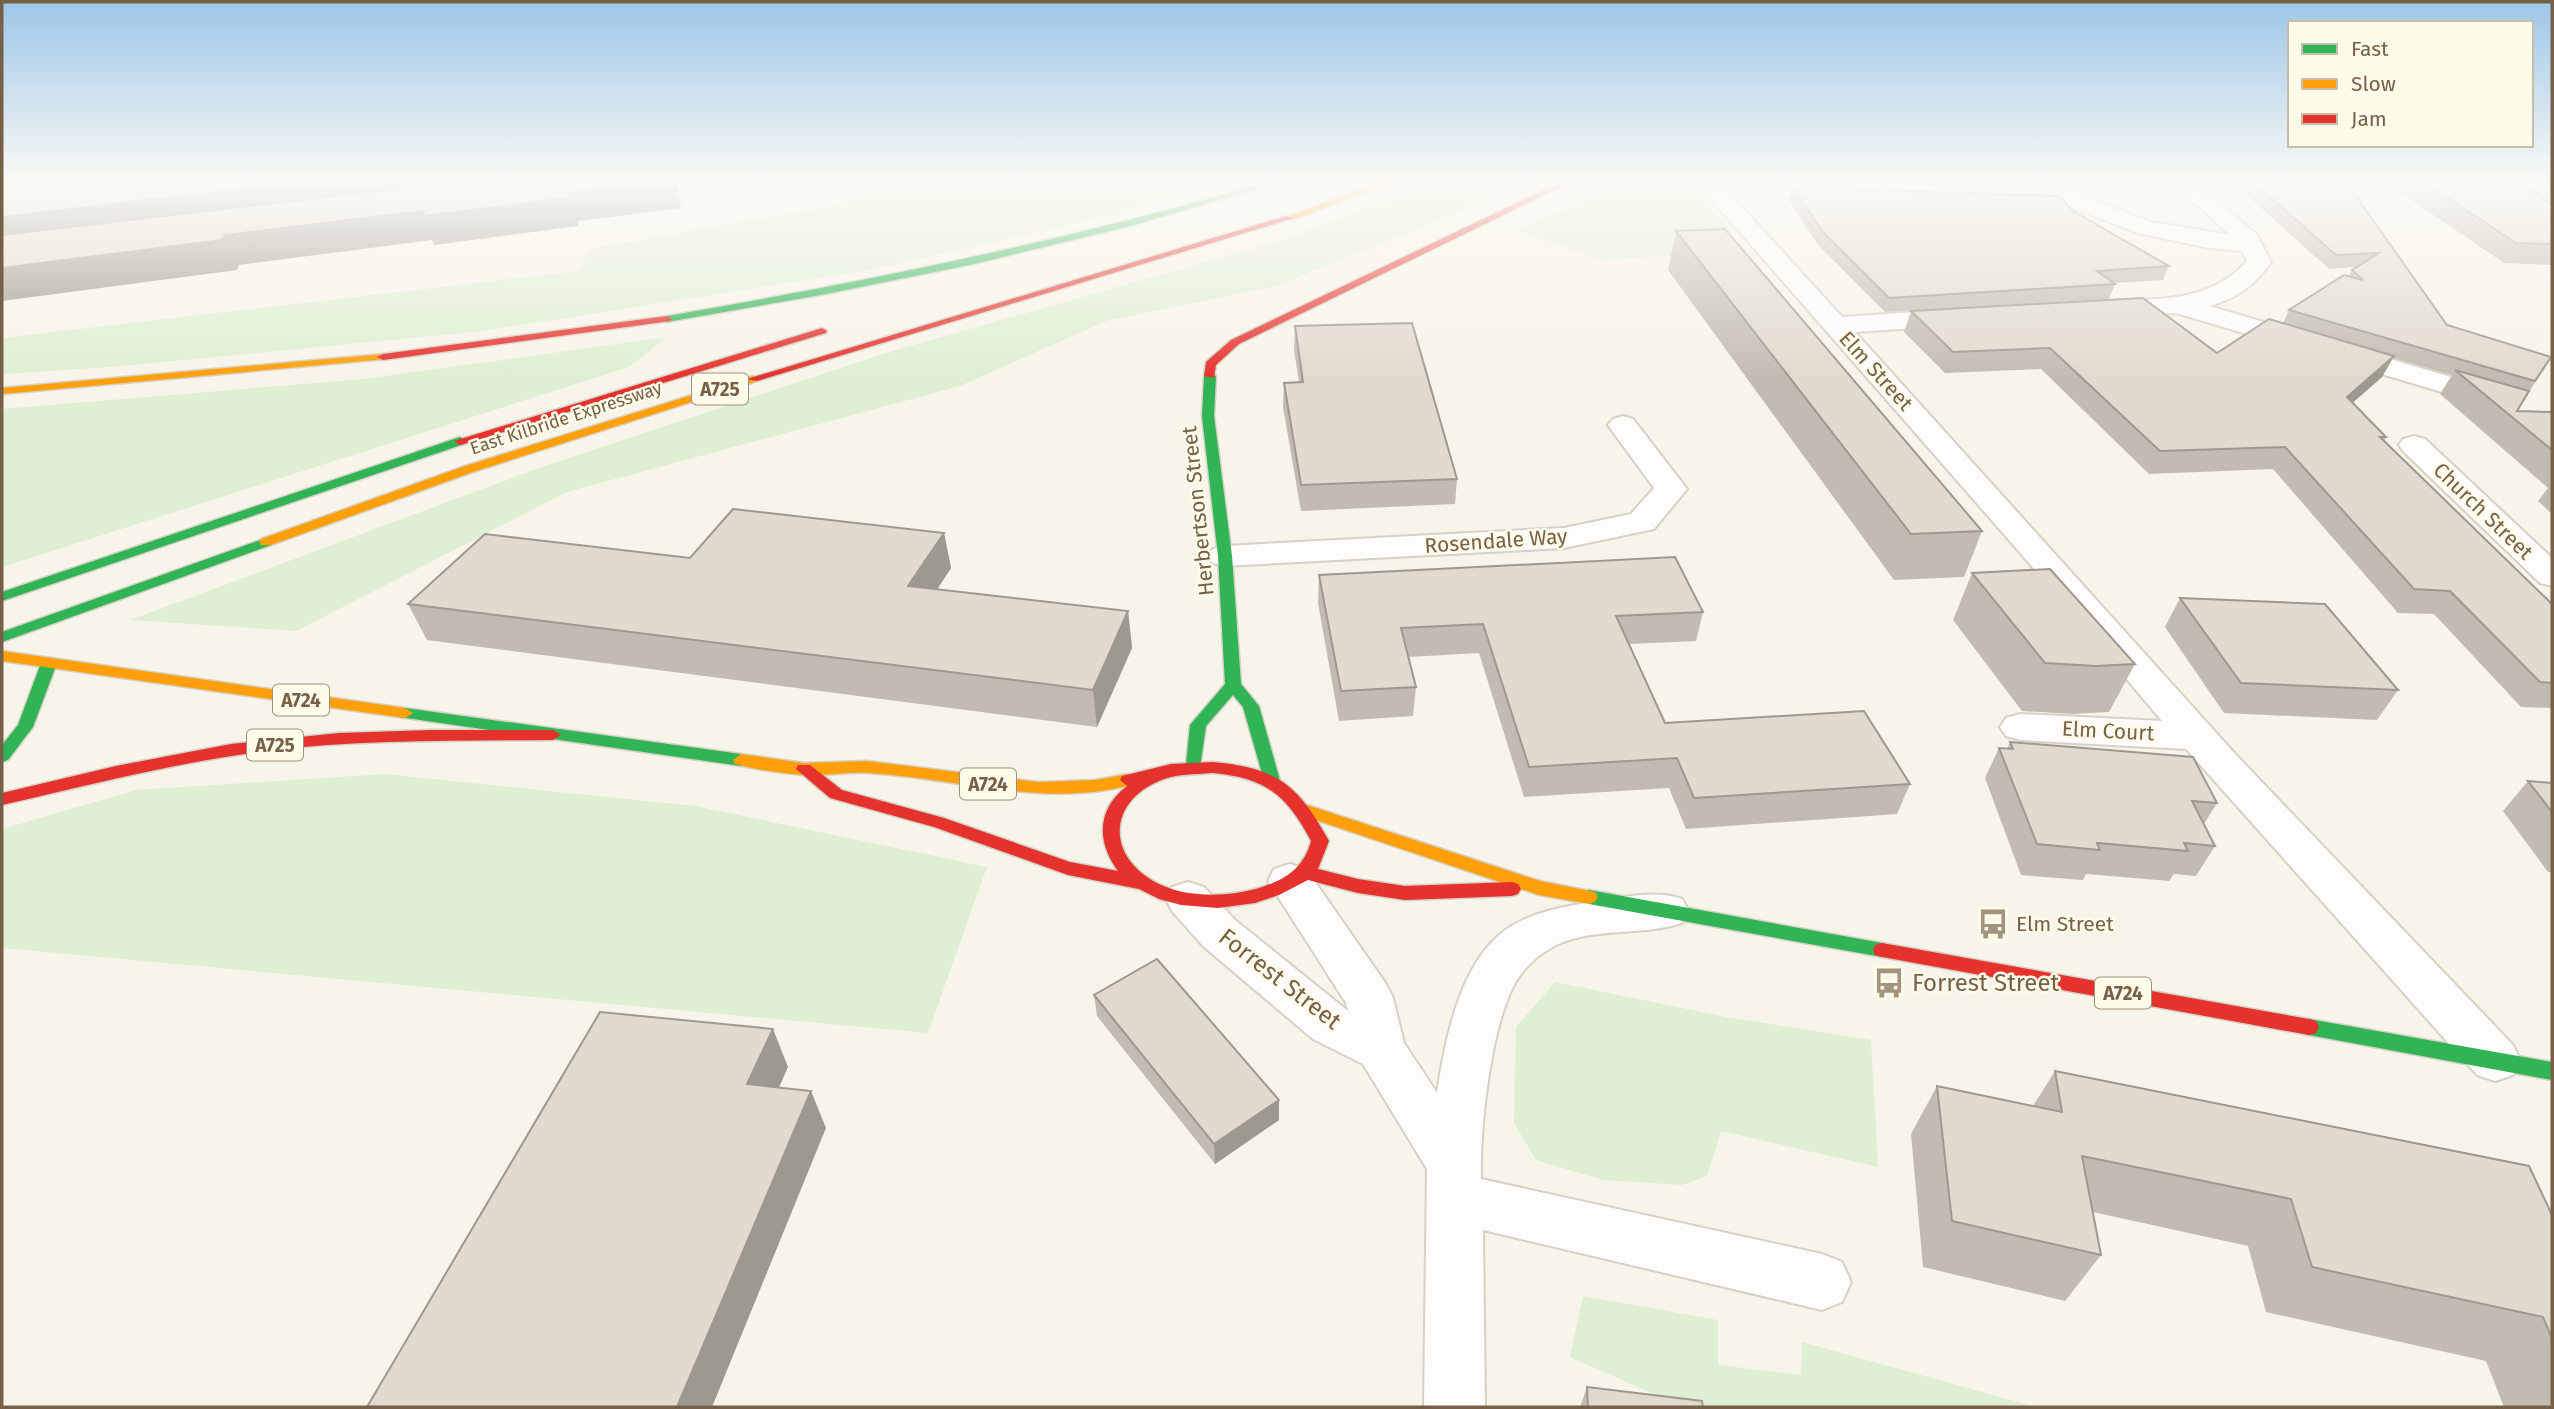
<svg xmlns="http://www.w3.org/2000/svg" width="2554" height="1409" font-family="'Fira Sans',sans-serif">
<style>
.green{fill:#dfefd3}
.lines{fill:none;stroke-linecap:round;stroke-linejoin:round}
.street-casing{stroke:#d6d1c8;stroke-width:4}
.fast-casing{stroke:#d7d1c7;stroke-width:3}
.slow-casing{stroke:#d7d1c7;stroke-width:3}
.jam-casing{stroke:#d7d1c7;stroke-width:3}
.street{fill:#fefdfc;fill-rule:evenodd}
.fast{fill:#30b455;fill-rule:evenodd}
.slow{fill:#ff9f0a;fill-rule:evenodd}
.jam{fill:#e5322d;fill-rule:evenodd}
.wall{fill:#c2bbb1}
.shaded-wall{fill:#9e9990}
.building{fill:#e1dace;stroke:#9e9990;stroke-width:2}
.labels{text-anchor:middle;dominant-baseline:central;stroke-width:5;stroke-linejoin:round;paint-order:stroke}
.far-street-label{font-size:18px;fill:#766148;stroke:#fffbea}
.shield{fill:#fffbea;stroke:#9f8f79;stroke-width:2}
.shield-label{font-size:19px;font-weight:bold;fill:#766148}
.street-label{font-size:21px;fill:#766148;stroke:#fffbea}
.poi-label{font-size:21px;fill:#766148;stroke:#fffbea;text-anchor:start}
.near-street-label{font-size:24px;fill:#766148;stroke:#fffbea}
.near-poi-label{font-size:24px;fill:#766148;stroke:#fffbea;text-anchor:start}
</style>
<rect width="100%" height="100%" fill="#f7f4e9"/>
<g class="green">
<path d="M901,182H1243L1081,222L870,270L483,331L111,367L2,374V338L579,271L590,249L830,206Z"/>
<path d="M1435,182H1527L1476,205L1276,286L1106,321L960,386L567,492L296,631L130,620L539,468L889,352L1283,240Z"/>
<path d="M1620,182H1689L1745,251L1602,260L1519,231Z"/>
<path d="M2097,182H2163L2177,196H2106Z"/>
<path d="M667,337L629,367L2,567V409L364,379Z"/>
<path d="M385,774L695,806L987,867L928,1033L2,948V829L136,790Z"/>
<path d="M1555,982L1726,1017L1871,1040L1878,1167L1721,1131L1707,1176L1682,1185L1603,1180L1536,1160L1514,1123L1516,1027Z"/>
<path d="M1583,1296L1718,1320V1365L1801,1375L1802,1342L2036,1407H1683L1570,1357Z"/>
</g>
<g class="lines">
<g class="street-casing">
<g id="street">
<path d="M1696,182H1719L1842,317L1961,309L1970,311L1974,317L1970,323L1961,325L1855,332L2237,756L2513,1045L2520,1060L2513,1075L2495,1081L2477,1075L2186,749L2020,740L2006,736L2000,727L2006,718L2020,714L2162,721L2023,556Z"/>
<path d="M2055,182H2077L2082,196L2152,222L2230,235L2172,182H2196L2257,235L2271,262C2255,285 2236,299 2209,306L2506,393L2510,399L2506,405L2496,408L2486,405L2176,313L2102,317L2093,314L2089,309L2093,304L2102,301C2153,299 2210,304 2247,261L2242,251L2209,248L2138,233L2070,207L2009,205L2001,203L1998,198L2001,193L2009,191L2059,193Z"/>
<path d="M1772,183L1844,186L1852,188L1855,193L1852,198L1844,200L1764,195L1761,190L1764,185Z"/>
<path d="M1623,416L1633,419L1687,489L1654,529L1564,548L1225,566L1213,563L1208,556L1213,549L1225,546L1564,528L1631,514L1654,488L1608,425L1613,419Z"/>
<path d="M2414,436L2425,439L2552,558V586L2540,583L2403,451L2399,445L2403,439Z"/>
<path d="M1290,864L1306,869L1386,984L1393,998L1404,1043L1437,1093C1445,1042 1458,972 1498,936C1523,913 1565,906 1598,901C1625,897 1656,890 1682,899L1689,911L1682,923C1642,936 1594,927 1556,945C1539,954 1523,968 1514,985C1490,1031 1480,1127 1481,1179L1822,1254L1842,1262L1851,1282L1842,1302L1822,1310L1483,1230L1485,1407H1424L1427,1169L1363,1064L1313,1039L1203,946L1172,911L1166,899L1172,887L1188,882L1204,887L1235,920L1348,1011L1346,1003L1268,881L1274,869Z"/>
</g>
</g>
<g class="fast-casing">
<g id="fast">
<path d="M1268,182H1281L1130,226L974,264L821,295L667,322L662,319L667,316C870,281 1070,240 1268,182Z"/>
<path d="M1210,373L1216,376L1214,416L1232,556L1241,684L1259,706L1281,784L1279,788H1267L1265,784L1243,707L1233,695L1206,726L1200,768H1188L1186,764L1190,725L1225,684L1218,556L1202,416L1204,376Z"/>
<path d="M460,437L466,441L464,444L2,601V592Z"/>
<path d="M266,538L271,539L273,542L271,545L2,642V632Z"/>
<path d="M49,658L57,663L33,727L8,760L2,762V745L18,725L41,663Z"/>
<path d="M405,708L741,754L749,760L741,766L399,717L397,713L399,709Z"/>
<path d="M1589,890L1882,943L1889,945L1891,950L1889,955L1882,957L1589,904L1583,902L1580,897L1583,892Z"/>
<path d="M2309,1019L2552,1062V1080L2309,1035L2302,1033L2299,1027L2302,1021Z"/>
</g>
</g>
<g class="slow-casing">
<g id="slow">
<path d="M1381,182H1393L1292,220L1284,218Z"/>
<path d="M383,354L389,357L387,359L2,394V388Z"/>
<path d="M753,376L759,379L757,381L473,472L271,545H261L259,542L261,539L465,466Z"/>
<path d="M2,651L405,708L413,713L405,718L2,661Z"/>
<path d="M741,754L804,763L867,761L1038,782L1095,780L1128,774L1134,776L1136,780L1134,784C1047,809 956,778 868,773C847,772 825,776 804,775C782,773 756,770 735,764L733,760Z"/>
<path d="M1304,804L1540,881L1595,892L1598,897L1595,902L1589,904L1539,895L1298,814L1295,810L1298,806Z"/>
</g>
</g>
<g class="jam-casing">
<g id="jam">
<path d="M1560,182H1571L1239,344L1216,365L1214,378L1204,376L1206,362L1231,340Z"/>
<path d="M1286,216L1294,218L757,381L747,379Z"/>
<path d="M667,316L672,319L671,321L383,360L377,357L383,354Z"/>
<path d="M822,328L827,331L826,333L464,444L460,445L454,441Z"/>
<path d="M431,730H553L561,735L553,740C458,741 362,739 267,751C177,762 90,785 2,805V793L116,766L231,744L339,733Z"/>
<path d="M1213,762C1278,768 1298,785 1329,841L1318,869L1358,879L1405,886L1512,882L1518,884L1521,889L1518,894L1512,896L1405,900L1358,893L1308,880L1279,895L1255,903L1218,908L1181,905L1159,899L1139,889L1068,875L934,827L830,798L796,769L798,765H810L842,790L944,818L1070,862L1118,871C1096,841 1097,809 1127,786L1120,780L1122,776L1171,764ZM1213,773C1266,778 1287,795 1311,841C1304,868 1285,880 1259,888C1228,897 1188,898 1159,884C1101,855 1109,794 1171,777C1184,774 1199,774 1213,773Z"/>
<path d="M1882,943L2309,1019L2316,1021L2319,1027L2316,1033L2309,1035L1882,957L1875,955L1873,950L1875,945Z"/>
</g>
</g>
<use href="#street" class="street"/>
<use href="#fast" class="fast"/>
<use href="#slow" class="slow"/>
<use href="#jam" class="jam"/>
</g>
<g class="wall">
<path d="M1812,182H2040L2037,190Z"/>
<path d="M2232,182H2346L2447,325L2551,357L2517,411L2552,412V514L2538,501L2548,488L2440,394L2452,375L2393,358L2382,377L2352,403L2386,437L2384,441L2552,604V708L2521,707L2434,614L2398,613L2273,469L2149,474L2041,369L1945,373L1904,332L1911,311L2217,353L2283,323L2289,310L2349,276L2352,270L2356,267L2329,269Z"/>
<path d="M2385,182H2552V265L2504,263Z"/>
<path d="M1793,187L2073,211L2169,266L2163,280L2113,283L2115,284L2109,299L1885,312L1818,245L1789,200Z"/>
<path d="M1676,231L1982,531L1964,577L1894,580L1668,270Z"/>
<path d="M1295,326L1457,479L1455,504L1301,511L1283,407L1284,383L1299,382L1294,350Z"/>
<path d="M944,533L951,568L937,589L1128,611L1132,648L1097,727L427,640L408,604L690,558Z"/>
<path d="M1972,573L2135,664L2109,712L2072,714L2022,711L1953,620Z"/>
<path d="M1319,575L1703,612L1696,641L1629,644L1665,723L1910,784L1897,814L1686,829L1669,788L1524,797L1479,653L1409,657L1416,687L1413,716L1339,721L1318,603Z"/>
<path d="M2180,598L2398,690L2377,720L2224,713L2165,627Z"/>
<path d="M2010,742L2217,803L2204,824L2215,846L2196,876L2174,874L2169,881L2086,874L2083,880L2021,875L1985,778L1999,748L2007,749Z"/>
<path d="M2528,781L2552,783V872H2548L2503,811Z"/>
<path d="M1094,995L1279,1100V1120L1215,1164L1097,1016Z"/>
<path d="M2055,1071L2552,1215V1407H2504L2486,1361L2266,1312L2248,1246L2093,1212L2101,1255L2065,1301L1923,1267L1911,1134L1937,1086L2033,1106Z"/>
<path d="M1587,1387L1703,1407H1580Z"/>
</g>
<g class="shaded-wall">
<path d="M300,182H541L2,247V217Z"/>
<path d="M659,182H677L681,208L578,221V226L434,245L432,240L239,265L237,270L2,301V268L225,235Z"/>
<path d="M2394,356L2382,377L2334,419L2347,397Z"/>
<path d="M944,533L951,568L916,622L908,586Z"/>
<path d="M1128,611L1132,648L1097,727L1093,690Z"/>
<path d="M773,1029L788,1067L764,1122L747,1084Z"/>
<path d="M811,1091L826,1128L712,1407H677Z"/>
<path d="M1279,1100V1120L1215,1164L1214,1144Z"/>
</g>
<g class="building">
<path d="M2,182H300L2,217Z"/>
<path d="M456,182H659L568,193V198L423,216L424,211L225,235L222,240L2,268V235Z"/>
<path d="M2253,182H2346L2447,325L2551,357L2535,381L2289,310L2344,275L2363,280L2352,270L2379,253L2336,255Z"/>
<path d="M2424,182H2519L2552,205V244L2516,243Z"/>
<path d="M1793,187L2059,196L2073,211L2169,266L2097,271L2115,284L1889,298L1822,231Z"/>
<path d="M1725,229L1982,531L1911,534L1676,231Z"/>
<path d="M2143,298L2217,353L2269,319L2394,356L2347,397L2386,437H2380L2552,604V683L2540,682L2450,591L2414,589L2285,447L2160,451L2050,348L1953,352L1911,311Z"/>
<path d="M1412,323L1457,479L1301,485L1284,383L1303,382L1295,326Z"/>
<path d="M2455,370L2529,391L2517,411L2552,412V450Z"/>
<path d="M733,509L944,533L908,586L1128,611L1093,690L408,604L485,534L690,558Z"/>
<path d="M1675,557L1703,612L1616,616L1665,723L1864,711L1910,784L1694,798L1677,758L1529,767L1483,624L1401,628L1416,687L1341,691L1319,575Z"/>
<path d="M2050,569L2135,664L2096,666L2045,663L1972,573Z"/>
<path d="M2180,598L2325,604L2398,690L2241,683Z"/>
<path d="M2010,742L2193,757L2217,803L2192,801L2215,846L2184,843L2188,851L2097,843L2100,850L2037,844L1999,748L2013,749Z"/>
<path d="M2528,781L2552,783V812Z"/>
<path d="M1157,959L1279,1100L1214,1144L1094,995Z"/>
<path d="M600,1012L773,1029L747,1084L811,1091L677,1407H367Z"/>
<path d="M2055,1071L2529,1166L2552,1215V1338L2543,1317L2312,1267L2291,1199L2082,1156L2101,1255L1952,1221L1937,1086L2062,1112Z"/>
<path d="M1587,1387L1702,1401L1703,1407H1588Z"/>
</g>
<linearGradient id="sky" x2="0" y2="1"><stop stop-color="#9cc6e8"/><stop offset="0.48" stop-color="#fbfaf5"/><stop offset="1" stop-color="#fbfaf5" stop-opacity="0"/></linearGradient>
<rect width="2554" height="379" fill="url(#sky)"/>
<defs>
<g id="bus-bare" transform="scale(2.415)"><path d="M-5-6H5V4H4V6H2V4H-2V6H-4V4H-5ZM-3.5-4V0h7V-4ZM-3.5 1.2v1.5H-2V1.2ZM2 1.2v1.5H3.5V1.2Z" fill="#a39480" stroke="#fffbea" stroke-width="2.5" paint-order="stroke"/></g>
</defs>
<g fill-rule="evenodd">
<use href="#bus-bare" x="1993" y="924"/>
<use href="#bus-bare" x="1889" y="983"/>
</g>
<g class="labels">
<g class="far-street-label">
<text transform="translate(566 418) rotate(-18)">East Kilbride Expressway</text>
</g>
<g class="shield">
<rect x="692" y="373.5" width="56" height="31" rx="5"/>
<rect x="273" y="684.5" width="56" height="31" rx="5"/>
<rect x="247" y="729.5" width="56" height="31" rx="5"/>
<rect x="960" y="768.5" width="56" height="31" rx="5"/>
<rect x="2095" y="977.5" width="56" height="31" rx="5"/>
</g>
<g class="shield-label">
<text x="720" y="389">A725</text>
<text x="301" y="700">A724</text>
<text x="275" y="745">A725</text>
<text x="988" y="784">A724</text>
<text x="2123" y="993">A724</text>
</g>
<g class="street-label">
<text transform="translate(1876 371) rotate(48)">Elm Street</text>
<text transform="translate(1198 511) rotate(-96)">Herbertson Street</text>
<text transform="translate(2483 511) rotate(44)">Church Street</text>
<text transform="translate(1496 541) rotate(-4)">Rosendale Way</text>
<text transform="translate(2108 731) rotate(3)">Elm Court</text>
</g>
<g class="poi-label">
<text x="2016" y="924">Elm Street</text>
</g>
<g class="near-street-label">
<text transform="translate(1280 979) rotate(38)">Forrest Street</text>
</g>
<g class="near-poi-label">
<text x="1912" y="983">Forrest Street</text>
</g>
</g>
<rect width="2554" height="1409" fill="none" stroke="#766148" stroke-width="7"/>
<rect x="2288" y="21" width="245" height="126" fill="#fffbea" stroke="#c8bda9" stroke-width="2"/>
<rect x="2302" y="44" width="35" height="10" fill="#30b455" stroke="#c8bda9" stroke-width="2"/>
<text x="2351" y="56" font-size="21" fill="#766148">Fast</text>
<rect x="2302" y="79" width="35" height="10" fill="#ff9f0a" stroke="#c8bda9" stroke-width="2"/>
<text x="2351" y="91" font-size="21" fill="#766148">Slow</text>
<rect x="2302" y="114" width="35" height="10" fill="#e5322d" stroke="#c8bda9" stroke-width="2"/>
<text x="2351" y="126" font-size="21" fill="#766148">Jam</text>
</svg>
